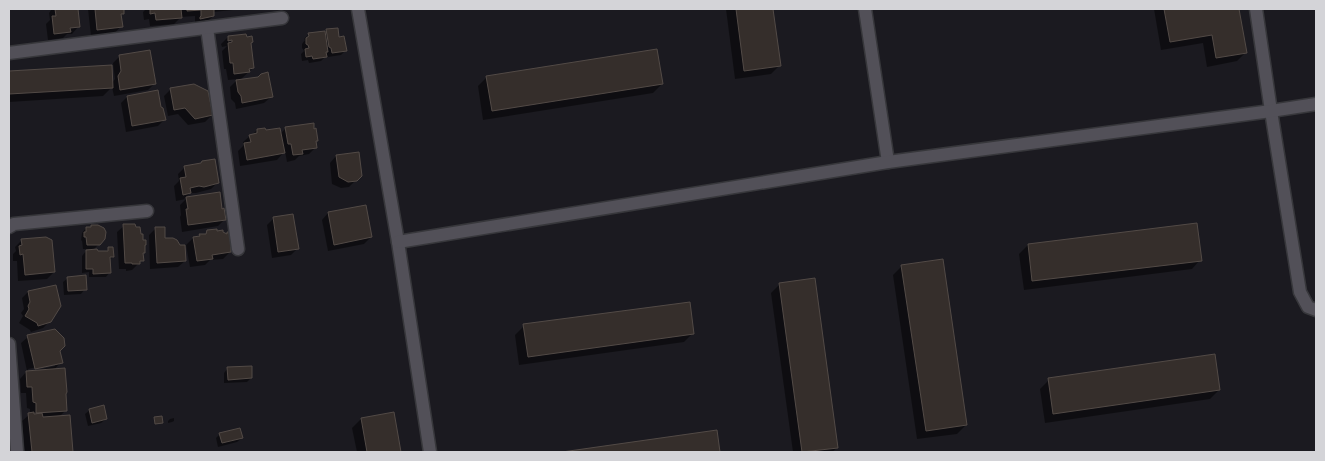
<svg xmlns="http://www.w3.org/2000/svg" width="1325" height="461" font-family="Mulish,sans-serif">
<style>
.shadow{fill:#0007;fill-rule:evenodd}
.building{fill:#352e2b;stroke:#524a46}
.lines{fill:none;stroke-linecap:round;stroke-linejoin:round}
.minor-casing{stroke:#37373b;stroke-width:15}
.minor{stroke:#525058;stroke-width:12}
</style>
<rect width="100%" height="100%" fill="#1b1a20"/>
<g class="shadow">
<path d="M52,9H76L78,27L72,34H67L63,38L48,40L46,24L50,20L49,13Z"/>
<path d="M88,9H123V14L120,17L121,26L115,33L91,36Z"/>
<path d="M146,9H243L213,12V16L206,23L191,25L195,22V16L181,17L174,24L150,26L149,19L144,20L143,12Z"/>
<path d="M726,9H772L780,65L771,74L735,79Z"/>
<path d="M1154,9H1238L1246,52L1237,61L1207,67L1203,43L1161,50Z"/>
<path d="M327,31L338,38L345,51L341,55L328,57L327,55L321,61L309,63L308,60L302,61L301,54L304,51L302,48V44L305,40L304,39L308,35L325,32Z"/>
<path d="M228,37L250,43L253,68L240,80L271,97L264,103L236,109L235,103L231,99L230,87L238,79L228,80L226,69H224L222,51L227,46L222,47L221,44Z"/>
<path d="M119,57L155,83L148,90L114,96L112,87L103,96L9,102V73L111,66L112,83L115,79L113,63Z"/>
<path d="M487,77L662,84L653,93L483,120L478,86Z"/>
<path d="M171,89L212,115L205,122L188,125L178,114L168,116L164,96Z"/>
<path d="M127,97L160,108L164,120L158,126L126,132L121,103Z"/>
<path d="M286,128L315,142V148L309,154L299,156L295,160L287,162L285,151L277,160L240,166L238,151L244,145L243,142L250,136L252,135L257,130L280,134Z"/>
<path d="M336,156L361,175L349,187L341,188L332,184L330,163Z"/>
<path d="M185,167L218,182L211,189L196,193H190L184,199L219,194L221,210L225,219L218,226L182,232L180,217L181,215L180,205L186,199L176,201L174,186L179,181L178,174Z"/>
<path d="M328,213L371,237L364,244L328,251L322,220Z"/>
<path d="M273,219L298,248L291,255L272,258L267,225Z"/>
<path d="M124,226L143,246L142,260L132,270L126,271V269H119L117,232Z"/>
<path d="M86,228L99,244L92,251V249H83L82,240L81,241L82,233Z"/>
<path d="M156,228L164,239L185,261L178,267L150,269L149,235Z"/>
<path d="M207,232L230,252L223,259L210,260L205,265L190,267L186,245L193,238H197L200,235H204Z"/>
<path d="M22,240L54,272L47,279L18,281L17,261H13V254L16,251L15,247Z"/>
<path d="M1028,245L1200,260L1192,269L1024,290L1019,254Z"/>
<path d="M109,249L113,257L109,260L110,272L106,277H89V272L82,273V256L86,251L105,252Z"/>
<path d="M902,266L966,425L957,434L917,439L893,275Z"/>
<path d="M68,278L85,289L81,294L64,295L63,282Z"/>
<path d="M780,284L837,448L832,452H793L771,293Z"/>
<path d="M28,292L50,321L43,328L31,332L30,330L19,323L23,316L21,313L24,309L22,298Z"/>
<path d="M524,326L693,333L684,342L519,365L515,335Z"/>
<path d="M28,337L58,351L61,362L54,370L65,411L59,417L69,416L72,452H25L22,421L30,414V409L27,408L26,393H21L20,379L27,371L21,343ZM55,363V366L29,372L28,369Z"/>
<path d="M228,368L251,378L247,382L224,383V373Z"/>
<path d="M1049,380L1219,390L1210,399L1045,423L1040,389Z"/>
<path d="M90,410L106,419L101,423L88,426L85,414Z"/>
<path d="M393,414L400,452H357L352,428L361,419Z"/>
<path d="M174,418V421L172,422L168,423V421L170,419Z"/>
<path d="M716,431L719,452H571Z"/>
<path d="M220,434L242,438L237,442L218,447L216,438Z"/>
</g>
<g class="building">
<path d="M55,9H78L80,27L70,28L71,32L54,34L52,16H56Z"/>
<path d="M95,9H124V14H121L123,27L97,30Z"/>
<path d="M150,9H181L182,18L156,20L155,13L150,14Z"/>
<path d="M187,9H214V16L200,19V17L201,16V10L187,11Z"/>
<path d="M736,9H773L781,66L744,71Z"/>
<path d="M1164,9H1239L1247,53L1216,58L1212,35L1170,42Z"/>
<path d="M338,28L339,37L344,36L347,51L332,53L331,48L329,47L326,29Z"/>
<path d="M325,31L328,52H326L327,57L313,59L312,56L306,57L305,49L309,48L308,45L306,44V38L309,36L308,33Z"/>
<path d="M246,34L247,37L252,36L253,42L251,43L254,68L249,69L250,72L234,74L233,63H230L228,43L232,42V40L228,41V36Z"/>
<path d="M657,49L663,84L492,111L486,76Z"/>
<path d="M150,50L156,84L120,90L118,76L121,71L119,55Z"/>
<path d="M112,65L113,88L9,94V71Z"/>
<path d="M268,72L273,97L242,103L241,96L238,92L236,80L258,77L261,74Z"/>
<path d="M194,84L208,91L213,115L195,119L185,108L174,110L170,88Z"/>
<path d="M158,90L161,107L163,108L166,120L132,126L127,96Z"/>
<path d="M314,123V129L316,128L318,141H316L317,148L302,150L303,154L293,155L291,144H288L285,127Z"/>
<path d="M265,128L266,130L280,128L285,153L247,160L244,143L251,142L249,135L257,133V129Z"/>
<path d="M359,152L362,176L357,181L348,182L339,177L336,155Z"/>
<path d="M215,159L219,183L204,187L199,186L190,188L191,193L183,195L180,178L186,177L184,166L201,163L202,161Z"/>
<path d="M220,192L222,209L224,208L226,220L188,225L186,209H188L186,197Z"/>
<path d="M366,205L372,237L334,245L328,212Z"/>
<path d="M293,214L299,249L278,252L273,217Z"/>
<path d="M1197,223L1202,261L1032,281L1028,244Z"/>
<path d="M123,224H135L136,227H140L141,234H143V240H146V245H145V253H143L144,261H140V264H132V263H125Z"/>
<path d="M91,225H98L104,228L106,232L105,239L100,245H87L86,237H84V232H86V227H91Z"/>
<path d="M155,227H165V238H173L177,240L180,245H185L186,261L157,263Z"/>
<path d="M217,229V231L223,230V232L227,234V232H230L231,252L212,255L213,259L197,261L193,237L200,236L199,234H206L207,230Z"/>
<path d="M46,237L52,240L55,272L25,275L23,254L20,255L19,246L22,245L21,239Z"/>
<path d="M108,247H113L114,257H110L111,273L93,274V269H86V250L97,249L98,251H108Z"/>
<path d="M943,259L967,425L926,431L901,265Z"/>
<path d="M86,275L87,290L68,291L67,277Z"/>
<path d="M815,278L838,448L802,452L779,283Z"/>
<path d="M56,285L61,306L51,322L38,326L37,323L25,316L29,309L28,306L30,302L28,291Z"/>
<path d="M690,302L694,334L528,357L523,324Z"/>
<path d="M55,329L64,338L65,346L60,351L63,363L35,369L27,335Z"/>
<path d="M1215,354L1220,390L1053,414L1048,378Z"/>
<path d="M252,366V378L228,380L227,367Z"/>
<path d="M65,368L67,392L66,394L67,411L36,413V403L33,402L32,387H27L26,371Z"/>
<path d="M104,405L107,419L92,423L89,409Z"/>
<path d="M34,412V414L42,413L43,417L70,415L73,452H32L28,413Z"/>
<path d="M394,412L401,452H367L361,418Z"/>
<path d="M162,416L163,423L155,424L154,417Z"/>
<path d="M240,428L243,438L222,443L219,433Z"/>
<path d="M717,430L720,452H562Z"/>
</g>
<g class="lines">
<g class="minor-casing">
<g id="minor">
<path d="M358,9L398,242L430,452"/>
<path d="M865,9L888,162"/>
<path d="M1256,9L1271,111L1300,292L1308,307L1316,310"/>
<path d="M207,28L238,249"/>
<path d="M9,53L282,18"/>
<path d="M9,227L14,224L147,211"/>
<path d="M398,242L888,162L1271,111L1316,104"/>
<path d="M9,344L17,452"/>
</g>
</g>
<use href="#minor" class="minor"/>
</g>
<rect width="1325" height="461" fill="none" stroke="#d4d4d8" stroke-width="20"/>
</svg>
